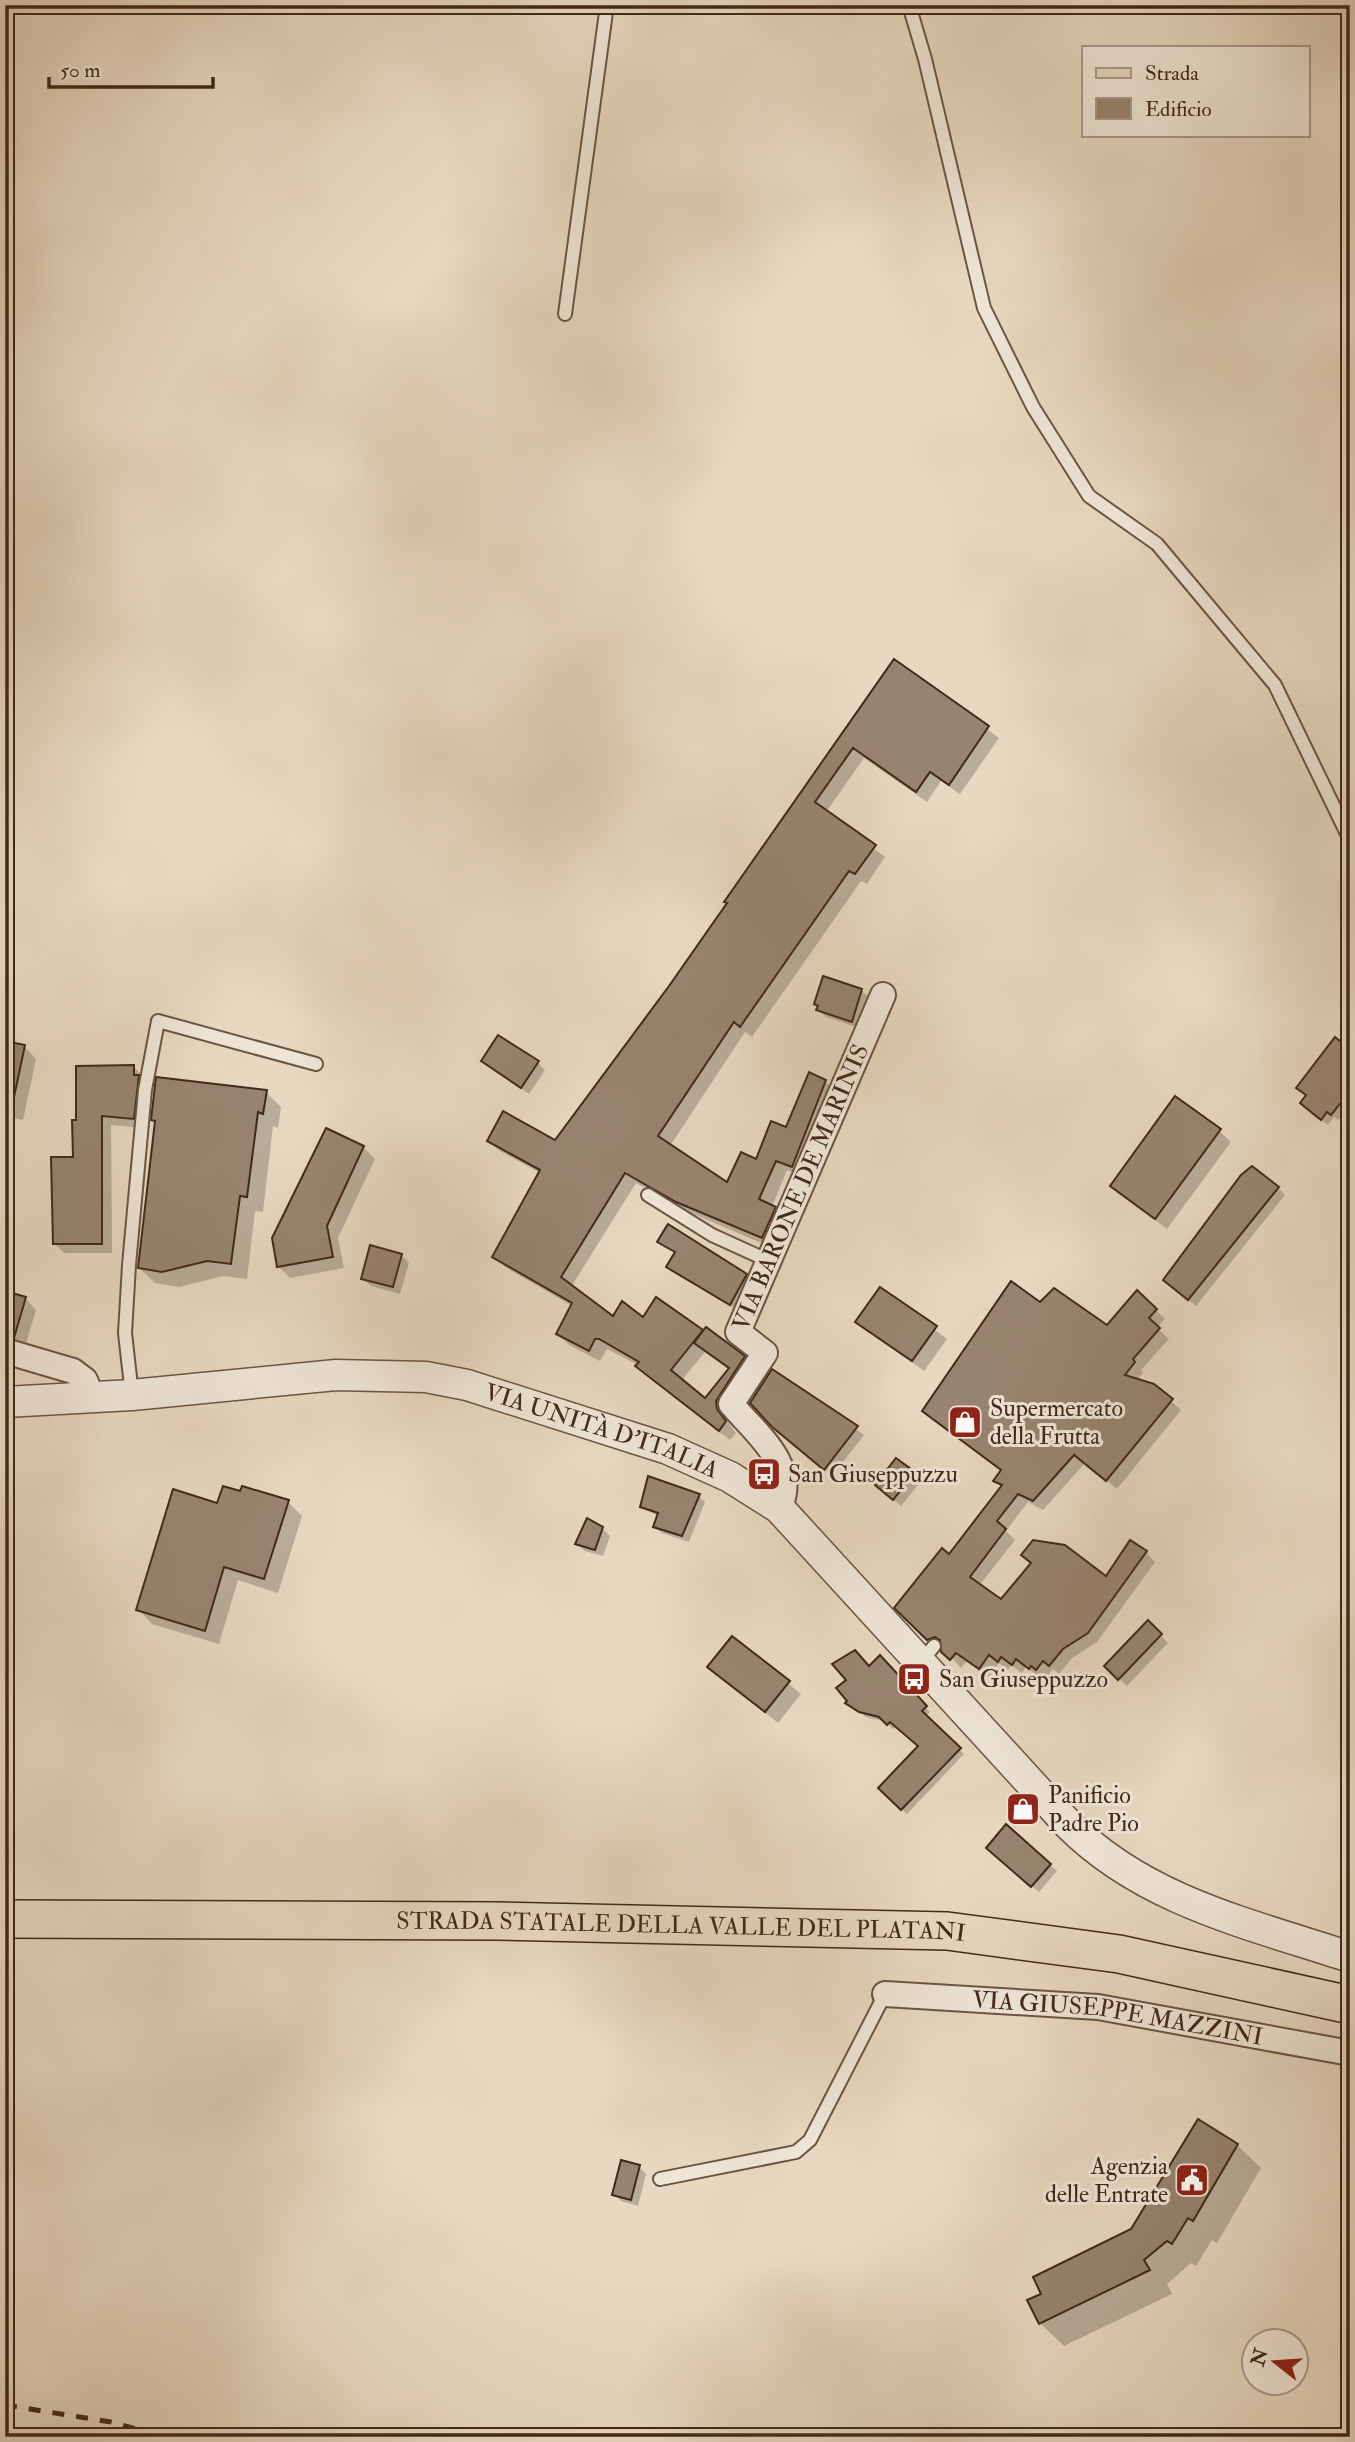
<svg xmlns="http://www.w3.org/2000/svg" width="1355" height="2442" font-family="'IM FELL Double Pica',serif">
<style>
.shadow{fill:#0003;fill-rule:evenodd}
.building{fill:#978470;stroke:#412919;stroke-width:2}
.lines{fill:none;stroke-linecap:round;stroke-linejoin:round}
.service-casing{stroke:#6a5543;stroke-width:16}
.minor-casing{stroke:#6a5543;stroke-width:28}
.tertiary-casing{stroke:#6a5543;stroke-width:33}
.primary-casing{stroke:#412919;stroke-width:40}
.service{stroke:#efe6d7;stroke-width:12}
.minor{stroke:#efe6d7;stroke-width:24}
.tertiary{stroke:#efe6d7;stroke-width:30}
.primary{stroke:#e7d8c1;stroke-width:37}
.rail{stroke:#412919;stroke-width:5;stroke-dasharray:12 12;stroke-linecap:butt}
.labels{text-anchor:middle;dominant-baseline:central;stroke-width:6;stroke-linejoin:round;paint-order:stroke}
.street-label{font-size:24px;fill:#412919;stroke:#efe6d7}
.poi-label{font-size:24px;fill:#412919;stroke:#efe6d7;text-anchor:start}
</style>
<rect width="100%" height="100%" fill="#e7d8c1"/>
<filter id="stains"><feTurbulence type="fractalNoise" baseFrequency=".00286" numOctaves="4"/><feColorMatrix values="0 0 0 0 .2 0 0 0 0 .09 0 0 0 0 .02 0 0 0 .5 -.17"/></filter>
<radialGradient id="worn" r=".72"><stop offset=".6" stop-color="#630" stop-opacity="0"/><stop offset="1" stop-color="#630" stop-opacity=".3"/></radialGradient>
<g class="shadow">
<path d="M894,661L999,738L960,794L941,781L927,802L864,758L826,812L885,857L867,884L861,881L752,1037L745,1032L670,1146L727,1185L757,1161L825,1081L836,1092L803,1177L787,1170L772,1207L785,1219L773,1248L689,1212L636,1183L571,1287L613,1319H643L656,1300L744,1358L755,1368L727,1413V1421L736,1433L730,1440L648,1377L638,1365L607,1349L600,1361L569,1345L558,1334L572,1306L505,1267L494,1256L540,1173L500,1151L489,1140L555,1143L671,987L728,904L726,902ZM705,1352L729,1370L706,1400L681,1381Z"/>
<path d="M861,990L869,998L859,1028L826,1017L818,1010Z"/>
<path d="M5,1043L25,1047L36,1059L23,1120L5,1116Z"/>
<path d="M1350,1050V1105L1338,1120L1334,1117L1328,1125L1308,1109Z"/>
<path d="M483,1061L538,1063L545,1070L529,1094Z"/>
<path d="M134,1067L144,1077L143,1128L111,1125L112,1253H64L54,1243L75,1159L78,1122Z"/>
<path d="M266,1092L281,1107L278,1128L273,1126L263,1212L255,1211L247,1279L224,1276L179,1287L155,1283L139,1268L157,1124L153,1120Z"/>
<path d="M1219,1131L1231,1142L1167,1229L1112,1186Z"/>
<path d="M363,1147L375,1159L338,1238L344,1268L290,1278L279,1267Z"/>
<path d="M1278,1188L1285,1195L1196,1306L1172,1287Z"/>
<path d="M660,1241L746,1275L751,1281L736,1309L674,1272L668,1267L676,1253Z"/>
<path d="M401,1255L409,1263L400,1294L371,1286L363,1279Z"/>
<path d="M881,1289L947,1339L924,1371L857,1322Z"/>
<path d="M5,1293L25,1298L36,1310L25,1347L5,1341Z"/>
<path d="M1040,1304L1108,1327L1156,1310L1165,1319L1157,1328L1169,1339L1141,1370L1143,1372L1137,1381L1153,1386L1181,1410L1117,1489L1085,1463L1043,1510L1028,1502L1006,1531L1015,1540L979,1586L1001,1601L1032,1564L1023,1555L1106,1578L1146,1552L1155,1562L1097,1642L1072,1658L1059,1674L1053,1669L1046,1678L1041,1674L1039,1677L1026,1667L1022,1673L1011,1665L1008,1670L999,1663L989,1677L967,1661L961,1668L942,1647L938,1649L897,1608L949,1556L1002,1487L995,1480L1002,1471L924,1411Z"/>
<path d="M773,1371L864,1435L832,1476L781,1433Z"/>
<path d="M913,1473L921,1481L901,1506L884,1492Z"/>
<path d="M699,1496L705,1502L689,1542L662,1533L655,1527L659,1517L642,1506Z"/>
<path d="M288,1502L302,1516L278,1593L238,1580L219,1644L152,1624L138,1609L219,1505Z"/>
<path d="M602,1528L610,1536L603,1556L585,1551L577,1543Z"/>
<path d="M1148,1623L1168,1643L1127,1686L1106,1666Z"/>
<path d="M733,1638L801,1694L778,1723L709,1667Z"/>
<path d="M880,1657L930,1712L925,1717L964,1754L907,1814L880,1788L920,1747L896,1726L893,1729L886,1722L866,1717L852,1707L870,1668Z"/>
<path d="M994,1854L1050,1865L1057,1871L1039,1892Z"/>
<path d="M1237,2145L1261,2168L1217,2243L1212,2240L1196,2266L1191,2263L1167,2284L1172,2294L1064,2346L1040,2323L1043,2294L1132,2230Z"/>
<path d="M639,2167L646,2174L638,2206L621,2201L614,2194Z"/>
</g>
<g class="building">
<path d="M894,659L989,726L949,785L930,772L916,792L853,748L815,802L876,845L855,874L849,871L740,1027L734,1022L658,1136L727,1182L741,1152L756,1159L771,1121L786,1127L809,1072L826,1080L792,1167L776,1161L759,1199L776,1207L762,1238L676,1202L625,1173L561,1277L613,1316L622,1301L643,1317L656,1297L703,1330L671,1370L705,1398L729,1368L694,1343L706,1327L745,1356L716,1401L717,1409L726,1421L719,1431L635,1366L639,1362L599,1339H595L589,1351L556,1334L572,1303L492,1257L540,1170L487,1141L503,1111L555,1140L669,986L727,903L724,902Z"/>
<path d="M823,976L862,989L852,1022L816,1010L818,1006L814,1004Z"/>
<path d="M498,1035L539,1061L521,1088L481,1061Z"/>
<path d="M1335,1037L1350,1049V1091L1331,1115L1327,1112L1321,1120L1300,1103L1306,1095L1296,1088Z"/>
<path d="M5,1041L25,1045L13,1102L5,1101Z"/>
<path d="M134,1065V1075H139L134,1119L102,1116V1244H53L51,1157H73L72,1120H76V1066Z"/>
<path d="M156,1077L267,1090L263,1114L258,1112L247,1197L240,1196L231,1264L207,1261L162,1272L138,1268L155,1121L151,1120Z"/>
<path d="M1175,1096L1221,1129L1155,1219L1110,1186Z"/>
<path d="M326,1128L364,1146L327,1226L333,1257L277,1267L272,1238Z"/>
<path d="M1252,1166L1279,1187L1188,1300L1163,1280L1241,1175Z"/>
<path d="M668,1224L747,1274L730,1305L666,1267L675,1252L657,1242Z"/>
<path d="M370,1245L402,1254L393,1287L361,1279Z"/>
<path d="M1011,1281L1040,1302L1054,1288L1107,1325L1137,1290L1157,1309L1149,1318L1160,1328L1133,1359L1135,1362L1125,1375L1154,1384L1173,1399L1106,1481L1074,1455L1033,1501L1018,1494L997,1521L1006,1529L970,1577L1001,1599L1031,1563L1021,1555L1033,1540L1065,1545L1106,1576L1130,1540L1147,1551L1088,1633L1063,1649L1049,1666L1043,1661L1036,1670L1031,1666L1029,1669L1016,1659L1012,1665L1001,1657L998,1662L989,1655L979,1669L956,1653L950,1660L941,1652L940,1640L935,1637L927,1640L894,1608L942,1548L949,1554L1002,1485L993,1481L1001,1470L922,1411Z"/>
<path d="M880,1287L937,1326L912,1361L855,1322Z"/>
<path d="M5,1291L26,1297L14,1338L5,1337Z"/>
<path d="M772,1369L858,1426L824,1470L771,1426L750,1403Z"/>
<path d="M896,1458L915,1472L893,1500L875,1485Z"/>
<path d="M648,1476L700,1494L682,1536L653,1527L658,1513L640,1507Z"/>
<path d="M223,1486L240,1491L242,1486L289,1500L264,1579L224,1567L205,1631L136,1610L173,1489L217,1503Z"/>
<path d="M587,1518L603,1527L595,1550L575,1544Z"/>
<path d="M1148,1620L1162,1634L1118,1680L1104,1666Z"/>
<path d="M732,1636L790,1681L765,1712L707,1667Z"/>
<path d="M855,1650L869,1666L880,1655L927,1706L922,1711L961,1748L901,1810L878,1788L918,1746L890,1722L887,1725L879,1717L859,1712L845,1703L847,1701L836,1688L846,1680L832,1664Z"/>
<path d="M1006,1824L1051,1864L1031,1887L986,1848Z"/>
<path d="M1198,2119L1238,2144L1193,2221L1188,2218L1172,2244L1167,2241L1144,2260L1150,2270L1039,2324L1027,2300L1041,2294L1033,2277L1131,2229Z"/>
<path d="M621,2160L640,2165L631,2200L612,2195Z"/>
</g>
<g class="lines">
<g class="service-casing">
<g id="service">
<path d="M909,5L925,59L984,308L1033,407L1089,496L1157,544L1275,685L1350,840"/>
<path d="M565,314L607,5"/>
<path d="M648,1195L712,1235L769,1261"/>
<path d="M132,1395L125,1333L129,1265L145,1090L158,1021L316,1064"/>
<path d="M921,1662L934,1646"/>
<path d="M660,2179L796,2152L810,2140L885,1994"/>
</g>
</g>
<g class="minor-casing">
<g id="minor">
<path d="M5,1351L73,1371L85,1380L92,1397"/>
<path id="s1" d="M779,1508C800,1467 756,1433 731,1404L765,1353L738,1332L883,995"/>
<path id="s2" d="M885,1994L1098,2007L1350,2053"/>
</g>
</g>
<g class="tertiary-casing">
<g id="tertiary">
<path id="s3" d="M5,1402L132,1395L336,1375L426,1377L467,1385L668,1449L730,1477L779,1508L1069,1825C1145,1901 1250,1924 1350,1957"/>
</g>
</g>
<g class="primary-casing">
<g id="primary">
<path id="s4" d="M5,1919L498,1921L947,1931L1119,1954L1350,2005"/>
</g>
</g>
<use href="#service" class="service"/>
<use href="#minor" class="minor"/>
<use href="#tertiary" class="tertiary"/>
<use href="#primary" class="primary"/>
<path class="rail" d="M5,2405L111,2422L164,2437"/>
</g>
<defs>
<g id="shop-square" transform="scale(1.75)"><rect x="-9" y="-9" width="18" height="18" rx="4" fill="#8f2418" stroke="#efe6d7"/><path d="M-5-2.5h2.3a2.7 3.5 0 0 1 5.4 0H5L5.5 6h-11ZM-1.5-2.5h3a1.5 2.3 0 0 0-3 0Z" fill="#fff"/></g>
<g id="bus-square" transform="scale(1.75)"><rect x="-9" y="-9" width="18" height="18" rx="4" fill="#8f2418" stroke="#efe6d7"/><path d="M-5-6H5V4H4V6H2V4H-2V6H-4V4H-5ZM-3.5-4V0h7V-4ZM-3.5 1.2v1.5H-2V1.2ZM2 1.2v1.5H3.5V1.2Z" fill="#fff"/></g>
<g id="civic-square" transform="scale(1.75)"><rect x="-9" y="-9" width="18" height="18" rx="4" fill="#8f2418" stroke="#efe6d7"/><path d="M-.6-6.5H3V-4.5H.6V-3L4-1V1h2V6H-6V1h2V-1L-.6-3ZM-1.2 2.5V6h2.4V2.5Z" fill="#fff"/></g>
</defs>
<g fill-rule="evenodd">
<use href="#shop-square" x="965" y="1422"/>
<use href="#bus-square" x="764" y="1474"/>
<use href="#bus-square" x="914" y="1679"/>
<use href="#shop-square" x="1023" y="1809"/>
<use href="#civic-square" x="1192" y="2180"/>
</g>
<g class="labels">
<g class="street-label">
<text stroke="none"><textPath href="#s1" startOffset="376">VIA BARONE DE MARINIS</textPath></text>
<text stroke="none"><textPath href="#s3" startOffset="606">VIA UNITÀ D'ITALIA</textPath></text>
<text stroke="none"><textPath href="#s4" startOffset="676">STRADA STATALE DELLA VALLE DEL PLATANI</textPath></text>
<text stroke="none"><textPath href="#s2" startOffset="234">VIA GIUSEPPE MAZZINI</textPath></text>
</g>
<g class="poi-label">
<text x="990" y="1408">Supermercato<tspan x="990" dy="28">della Frutta</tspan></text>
<text x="788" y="1474">San Giuseppuzzu</text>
<text x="939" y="1679">San Giuseppuzzo</text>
<text x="1048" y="1795">Panificio<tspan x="1048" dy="28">Padre Pio</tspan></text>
<text x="1168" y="2166" text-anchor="end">Agenzia<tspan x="1168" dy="28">delle Entrate</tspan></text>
</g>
</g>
<rect width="1355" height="2442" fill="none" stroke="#e7d8c1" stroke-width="28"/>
<rect x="7" y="7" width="1341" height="2428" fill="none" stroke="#412919" stroke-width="3.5"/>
<rect x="14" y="14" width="1327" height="2414" fill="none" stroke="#412919" stroke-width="2"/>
<rect x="1082" y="46" width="228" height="91" fill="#efe6d7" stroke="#a99a8b" stroke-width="2"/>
<rect x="1096" y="68" width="35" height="10" fill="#e7d8c1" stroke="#a99a8b" stroke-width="2"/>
<text x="1145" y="80" font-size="21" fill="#412919">Strada</text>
<rect x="1096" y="98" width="35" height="21" fill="#978470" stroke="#a99a8b" stroke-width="2"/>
<text x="1145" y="116" font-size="21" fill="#412919">Edificio</text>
<g transform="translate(1275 2362) rotate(287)"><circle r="33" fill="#efe6d7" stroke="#a99a8b" stroke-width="2"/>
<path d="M0-5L12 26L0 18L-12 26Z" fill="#8f2418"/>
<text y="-10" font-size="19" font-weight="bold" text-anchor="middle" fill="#412919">N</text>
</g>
<path d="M49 77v10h164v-10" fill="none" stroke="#412919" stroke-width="3.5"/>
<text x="60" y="77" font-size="21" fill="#412919" stroke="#efe6d7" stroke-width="5" paint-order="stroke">50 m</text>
<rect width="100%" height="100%" filter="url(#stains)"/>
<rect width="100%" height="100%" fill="url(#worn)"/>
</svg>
